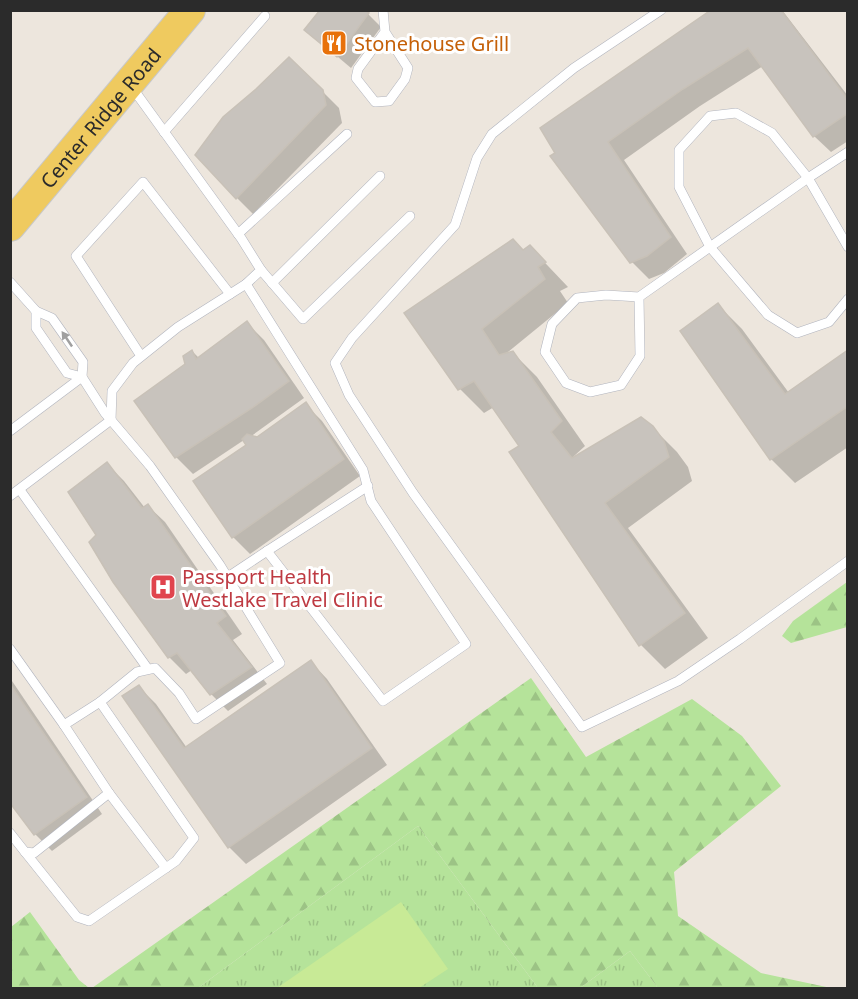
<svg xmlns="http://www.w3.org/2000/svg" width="858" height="999" font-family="'Noto Sans',sans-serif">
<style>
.grass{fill:url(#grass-tufts)}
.forest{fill:url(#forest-firs)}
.pitch{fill:#c8ea96}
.shadow{fill:#0003}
.building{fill:#c8c3bd;stroke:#c8c1b7;stroke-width:1.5}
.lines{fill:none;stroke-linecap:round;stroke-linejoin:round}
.service-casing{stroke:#b1b4be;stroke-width:10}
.primary-casing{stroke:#c8c8c8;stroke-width:32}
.service{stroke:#fff;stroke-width:9}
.primary{stroke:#efca5f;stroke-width:30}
.oneway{fill:#a0a0a0}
.labels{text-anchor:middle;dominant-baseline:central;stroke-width:6;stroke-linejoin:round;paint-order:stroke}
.food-label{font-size:20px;fill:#c56008;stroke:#fff;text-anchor:start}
.street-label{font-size:20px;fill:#2b2b2b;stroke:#fff}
.health-label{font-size:20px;fill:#be3a42;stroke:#fff;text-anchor:start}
</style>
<defs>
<pattern id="grass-tufts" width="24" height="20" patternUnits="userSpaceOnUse" patternTransform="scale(1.5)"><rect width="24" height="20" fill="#b5e39a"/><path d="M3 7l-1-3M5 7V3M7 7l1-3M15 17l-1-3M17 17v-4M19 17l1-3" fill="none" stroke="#9cc385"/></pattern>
<pattern id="forest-firs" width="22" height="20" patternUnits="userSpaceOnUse" patternTransform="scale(1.5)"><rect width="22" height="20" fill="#b5e39a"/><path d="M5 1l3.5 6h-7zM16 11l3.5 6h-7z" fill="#9cc385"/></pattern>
</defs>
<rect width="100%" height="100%" fill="#ede6dd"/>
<g class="grass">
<path d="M418,826L538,988H198Z"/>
<path d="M630,951L658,988H580Z"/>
</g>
<g class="forest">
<path d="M847,582V627L791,643L782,636L793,621Z"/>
<path d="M531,678L586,757L692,699L742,736L781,786L674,872L678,916L761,973L831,988H847H658L630,951L580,988H538L418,826L198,988H92Z"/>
<path d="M30,912L79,980L89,988H11V927Z"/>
</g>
<path class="pitch" d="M401,902L448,969L419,988H277Z"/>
<g class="shadow">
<path d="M714,10H782L848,96V141L831,152L814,136L763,66L700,106L624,160L687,254L664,273L649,279L632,262L552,156Z"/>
<path d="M368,14L381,27L351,68L306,30Z"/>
<path d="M322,91L339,108L342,123L253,214L237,198Z"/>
<path d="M530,247L568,287L560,291L568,303L503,356L513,353L537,377L585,446L573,457L652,427L677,452L688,467L692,481L628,528L708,638L665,669L641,645L511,453L521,446L494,407L484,413L460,389L406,313Z"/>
<path d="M718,305L742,329L789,393L848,352V447L795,483L771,459Z"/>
<path d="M247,323L264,340L304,398L250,437L257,438L305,404L322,421L360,476L250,554L233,537L248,445L244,440L193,474L176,457L187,364L192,351L199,358Z"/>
<path d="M107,464L124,481L145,508L148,506L165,522L242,634L233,640L267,684L228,711L211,694L192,670L186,674L169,657L98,536Z"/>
<path d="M311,662L327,679L387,765L246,864L229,847L139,687L156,704L187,748Z"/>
<path d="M10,678L102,814L52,851L35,834L10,800Z"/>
</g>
<g class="building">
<path d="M320,10H365L369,13L337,57L304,30Z"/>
<path d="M711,10H781L848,100V113L813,137L748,48L683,89L608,142L671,237L647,256L630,263L550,156L555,153L540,128Z"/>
<path d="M289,57L323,90L326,105L236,199L195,155L223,117L256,89Z"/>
<path d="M513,239L523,250L530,245L546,262L538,267L545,279L482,329L499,355L513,351L562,421L551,432L572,458L641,417L653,426L664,441L669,457L605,503L685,613L639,646L509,452L519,446L474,381L458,390L404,313Z"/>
<path d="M718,303L785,394L848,350V406L770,460L680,331Z"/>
<path d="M247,321L289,381L252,408L175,458L134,401L185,364L183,356L192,350L196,359Z"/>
<path d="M306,402L344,459L232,538L193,481L246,445L242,439L247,434L257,437Z"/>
<path d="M107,462L142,508L148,504L226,616L217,623L252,667L210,695L177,653L168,658L113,582L89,542L96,535L68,492Z"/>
<path d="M311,660L372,748L228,848L122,696L139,685L184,748Z"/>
<path d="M10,684L87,797L34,835L10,803Z"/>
</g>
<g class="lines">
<g class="service-casing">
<g id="service">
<path d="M383,10L385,32L408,68L405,79L389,101L375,102L356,78L358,69L385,32"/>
<path d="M661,10L574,68L492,134L477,158L455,225L352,338L335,363L349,395L413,493L582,727L678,681L740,639L848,561"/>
<path d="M164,132L265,16"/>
<path d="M238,234L347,134"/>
<path d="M848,247L808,178L772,133L736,113L710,116L679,150V187L710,247L768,315L797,333L829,322L848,299"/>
<path d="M261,270L303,319L410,216"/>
<path d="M10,282L36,311L52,318L83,362L82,377L105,413L150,466L220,565L280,663L196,719L179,693L155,668L137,672L100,702L64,725L109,793L34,853L25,852L10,833"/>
<path d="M272,283L380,176"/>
<path d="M639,297L640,356L621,385L590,392L566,383L545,352L552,324L577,298L606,295L639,297L808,178L848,152"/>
<path d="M36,311V328L67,373L82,377"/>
<path d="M141,356L76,256L143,182L230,294"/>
<path d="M10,431L82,377"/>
<path d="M20,490L148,669"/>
<path d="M10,496L111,420L112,391L133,363L178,327L246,284L261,270L241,238L131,86"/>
<path d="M267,551L368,486"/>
<path d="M228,577L267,551L383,701L466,644L371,501L363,470L246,284"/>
<path d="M10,649L64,725"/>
<path d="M109,793L166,868"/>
<path d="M25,852L77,917L89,921L176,861L194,838L100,702"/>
</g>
</g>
<g class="primary-casing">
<g id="primary">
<path id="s1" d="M10,226L190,10"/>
</g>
</g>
<use href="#service" class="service"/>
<use href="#primary" class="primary"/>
</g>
<defs><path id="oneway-solid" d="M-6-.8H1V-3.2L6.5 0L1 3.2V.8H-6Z" transform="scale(1.5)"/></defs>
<use class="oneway" href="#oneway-solid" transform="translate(67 339) rotate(-124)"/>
<defs>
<g id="restaurant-square" transform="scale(1.35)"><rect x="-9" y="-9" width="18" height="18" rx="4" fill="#e8710a" stroke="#fff"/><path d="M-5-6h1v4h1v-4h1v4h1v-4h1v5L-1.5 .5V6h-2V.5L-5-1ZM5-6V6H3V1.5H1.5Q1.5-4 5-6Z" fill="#fff"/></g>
<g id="hospital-square" transform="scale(1.35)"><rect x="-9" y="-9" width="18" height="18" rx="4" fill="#e0444e" stroke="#fff"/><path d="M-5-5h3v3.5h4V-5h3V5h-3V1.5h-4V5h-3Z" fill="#fff"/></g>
</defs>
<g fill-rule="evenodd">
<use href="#restaurant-square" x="334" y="43"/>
<use href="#hospital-square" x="163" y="587"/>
</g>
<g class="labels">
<g class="food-label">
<text x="354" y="43">Stonehouse Grill</text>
</g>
<g class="street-label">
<text stroke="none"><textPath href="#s1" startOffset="141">Center Ridge Road</textPath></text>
</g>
<g class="health-label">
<text x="182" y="576">Passport Health<tspan x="182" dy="23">Westlake Travel Clinic</tspan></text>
</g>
</g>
<rect width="858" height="999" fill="none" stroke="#2b2b2b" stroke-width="24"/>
</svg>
